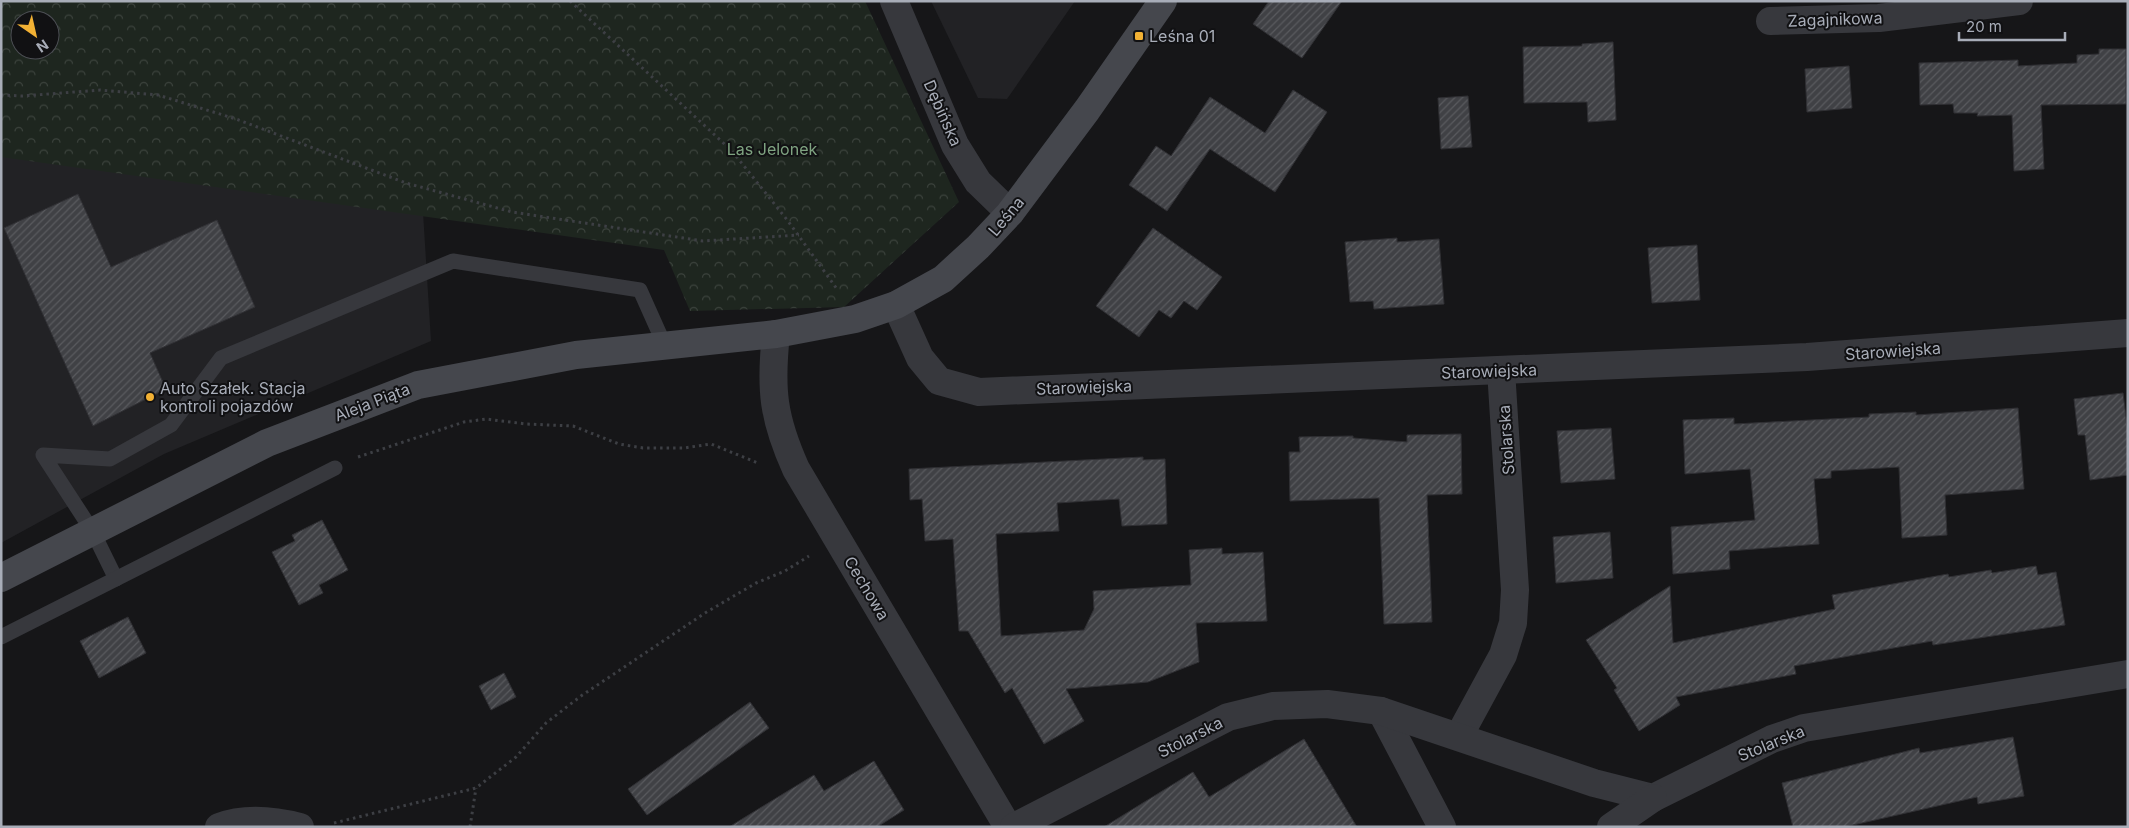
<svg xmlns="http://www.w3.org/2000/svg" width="2129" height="828" font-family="Inter,sans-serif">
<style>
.built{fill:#222225}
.forest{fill:url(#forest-crowns);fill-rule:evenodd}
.building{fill:url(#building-hatch);stroke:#303034}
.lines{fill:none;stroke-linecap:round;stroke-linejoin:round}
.path{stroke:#3d3f44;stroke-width:3;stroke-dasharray:2.5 4;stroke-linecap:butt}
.lane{stroke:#37383d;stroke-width:15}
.street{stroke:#37383d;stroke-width:28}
.secondary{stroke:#45474d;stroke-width:28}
.poi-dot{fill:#f2b134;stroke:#111113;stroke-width:2}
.labels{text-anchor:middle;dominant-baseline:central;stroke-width:4;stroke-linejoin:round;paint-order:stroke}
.street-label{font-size:16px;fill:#a8adb8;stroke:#111113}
.poi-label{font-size:16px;fill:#a8adb8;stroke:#111113;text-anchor:start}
.park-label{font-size:16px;fill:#7fa381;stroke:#111113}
</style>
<defs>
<pattern id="forest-crowns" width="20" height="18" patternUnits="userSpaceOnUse" patternTransform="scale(1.25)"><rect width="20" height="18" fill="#1e261f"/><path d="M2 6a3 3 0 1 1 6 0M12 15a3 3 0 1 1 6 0" fill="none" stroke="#3c433d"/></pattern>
<pattern id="building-hatch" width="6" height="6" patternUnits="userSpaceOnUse" patternTransform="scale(1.25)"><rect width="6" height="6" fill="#404145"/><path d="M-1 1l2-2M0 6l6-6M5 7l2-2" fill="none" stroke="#595a5e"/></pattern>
</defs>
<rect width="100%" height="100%" fill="#161618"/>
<g class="built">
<path d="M931,1H1075L1007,99L978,98Z"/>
<path d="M1,143L422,196L431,341L164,454L1,543Z"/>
</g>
<path class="forest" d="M1,1H865L959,202L844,307L690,311L664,250L1,157ZM20,20H50V50H20Z"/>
<g class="building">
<path d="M1269,1H1342L1302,58L1253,24Z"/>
<path d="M1613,42L1616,120L1588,122L1587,102L1524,103L1523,47L1582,46V44Z"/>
<path d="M2099,49H2126V104L2041,105L2044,169L2014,171L2012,115L1977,116L1978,113H1954L1953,104L1920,105L1919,63L2018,60V66L2077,63V55L2099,54Z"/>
<path d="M1849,66L1852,108L1807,112L1805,69Z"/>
<path d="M1293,90L1327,112L1275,192L1210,149L1167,211L1129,185L1156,146L1171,156L1210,97L1265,133Z"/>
<path d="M1468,96L1472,147L1441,149L1438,98Z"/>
<path d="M78,194L111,267L217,220L255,307L150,353L166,389L93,426L4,228Z"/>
<path d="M1153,228L1222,277L1197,310L1184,301L1171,318L1159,310L1139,337L1096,306Z"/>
<path d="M1397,238V242L1439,239L1444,304L1374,309L1373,301L1350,302L1345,242Z"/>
<path d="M1697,245L1700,300L1652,303L1648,248Z"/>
<path d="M2123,393L2128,434V475L2090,480L2085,435H2078L2074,399Z"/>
<path d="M2018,408L2024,489L1945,495L1947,535L1902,538L1899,467L1831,471V478L1814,479L1819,544L1729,551L1730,569L1673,574L1671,527L1755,520L1750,469L1685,474L1683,420L1734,418V424L1869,417V414L1916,412V415Z"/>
<path d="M1611,428L1615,479L1561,483L1557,431Z"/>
<path d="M1461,434L1462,494L1427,495L1432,622L1384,624L1379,498L1290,501L1289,452H1300L1299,437L1353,436V438L1407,442V435Z"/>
<path d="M1143,457V460L1165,459L1167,524L1122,526L1119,499L1057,503L1059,531L996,534L1001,636L1084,630L1094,609L1093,591L1191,585L1189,550L1222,548V554L1263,552L1267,621L1196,623L1199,662L1148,682L1066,689L1084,721L1044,744L1012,688L1005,693L968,631H959L953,539L925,541L922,499L910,500L909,469Z"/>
<path d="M322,520L348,570L319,585L323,593L299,605L272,552L295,541L292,535Z"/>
<path d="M1610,532L1613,578L1556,583L1553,537Z"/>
<path d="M2036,566L2038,575L2056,572L2065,625L1933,645L1932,641L1794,666L1796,674L1676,697L1680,705L1639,731L1614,690L1617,688L1586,640L1670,586L1673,643L1835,609L1832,595L1948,574L1949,577L1991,570L1992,573Z"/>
<path d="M128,617L146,653L99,678L80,641Z"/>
<path d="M504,673L516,697L491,710L479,686Z"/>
<path d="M750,702L769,728L647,815L628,789Z"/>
<path d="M2013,737L2024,796L1978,804L1977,797L1844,827H1793L1782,783L1919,748L1920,753Z"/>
<path d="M1304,739L1357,827H1104L1193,772L1209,797Z"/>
<path d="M874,761L904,810L877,827H729L814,775L824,791Z"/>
</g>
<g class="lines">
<g class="path">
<path d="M570,1L732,151L788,221L837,289"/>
<path d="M1,95L22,96L100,90L158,95L236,119L406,183L512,212L703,241L799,235"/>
<path d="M358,457L464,422L486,419L526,424L573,426L619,444L643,448H684L711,444L758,463"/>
<path d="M334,823L476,788L516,757L546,723L581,696L705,613L756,583L785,571L809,556"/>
<path d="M470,827L476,788"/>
</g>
<g class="lane">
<path d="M116,579L93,532L43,455L110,459L171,425L221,358L453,261L640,290L665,346"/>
<path d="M1,637L335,468"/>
</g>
<g class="street">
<path d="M894,1L955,145L978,182L1010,213"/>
<path d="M1770,21L1879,18L2019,1"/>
<path d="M896,305L920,358L939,381L979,392L1807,357L2128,333"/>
<path d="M776,334C770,389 773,418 796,469L1008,827"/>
<path d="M1381,711L1442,827"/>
<path d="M1459,736L1503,655L1513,623L1515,590L1501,370"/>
<path d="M219,827C245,817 273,820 300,827"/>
<path d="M1014,827L1228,717L1273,706L1327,704L1381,711L1594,783L1653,798L1772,739L1804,728L2128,674"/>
<path d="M1611,827L1653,798"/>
</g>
<path class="secondary" d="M1,578L267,443L418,385L576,355L776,334L855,319L896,305L943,279L978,247L1010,213L1087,110L1163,1"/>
</g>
<g class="poi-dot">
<rect x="1134" y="31" width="10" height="10" rx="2.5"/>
<circle cx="150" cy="397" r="5"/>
</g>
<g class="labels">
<g class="street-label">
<text transform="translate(1835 19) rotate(-2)">Zagajnikowa</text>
<text transform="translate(943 113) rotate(66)">Dębińska</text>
<text transform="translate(1006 216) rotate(-50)">Leśna</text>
<text transform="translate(1893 351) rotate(-4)">Starowiejska</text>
<text transform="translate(1489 371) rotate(-2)">Starowiejska</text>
<text transform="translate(1084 387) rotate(-2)">Starowiejska</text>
<text transform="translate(372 402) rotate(-21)">Aleja Piąta</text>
<text transform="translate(1506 440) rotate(-94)">Stolarska</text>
<text transform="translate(867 588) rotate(59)">Cechowa</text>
<text transform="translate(1190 737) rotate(-27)">Stolarska</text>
<text transform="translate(1771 743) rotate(-22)">Stolarska</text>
</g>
<g class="poi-label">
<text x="1149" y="36">Leśna 01</text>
<text x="160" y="388">Auto Szałek. Stacja<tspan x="160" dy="18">kontroli pojazdów</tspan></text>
</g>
<g class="park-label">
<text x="772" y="149">Las Jelonek</text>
</g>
</g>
<rect width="2129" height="828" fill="none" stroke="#a8adb8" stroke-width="5"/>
<g transform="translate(35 35) rotate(146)"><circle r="24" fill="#111113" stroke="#4d4f55"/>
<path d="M0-4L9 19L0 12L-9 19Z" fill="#f2b134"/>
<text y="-8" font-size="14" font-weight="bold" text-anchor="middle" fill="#a8adb8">N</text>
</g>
<path d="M1959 32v8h106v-8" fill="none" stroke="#a8adb8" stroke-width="2.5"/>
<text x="1966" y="32" font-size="15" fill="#a8adb8" stroke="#111113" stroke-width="4" paint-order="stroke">20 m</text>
</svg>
